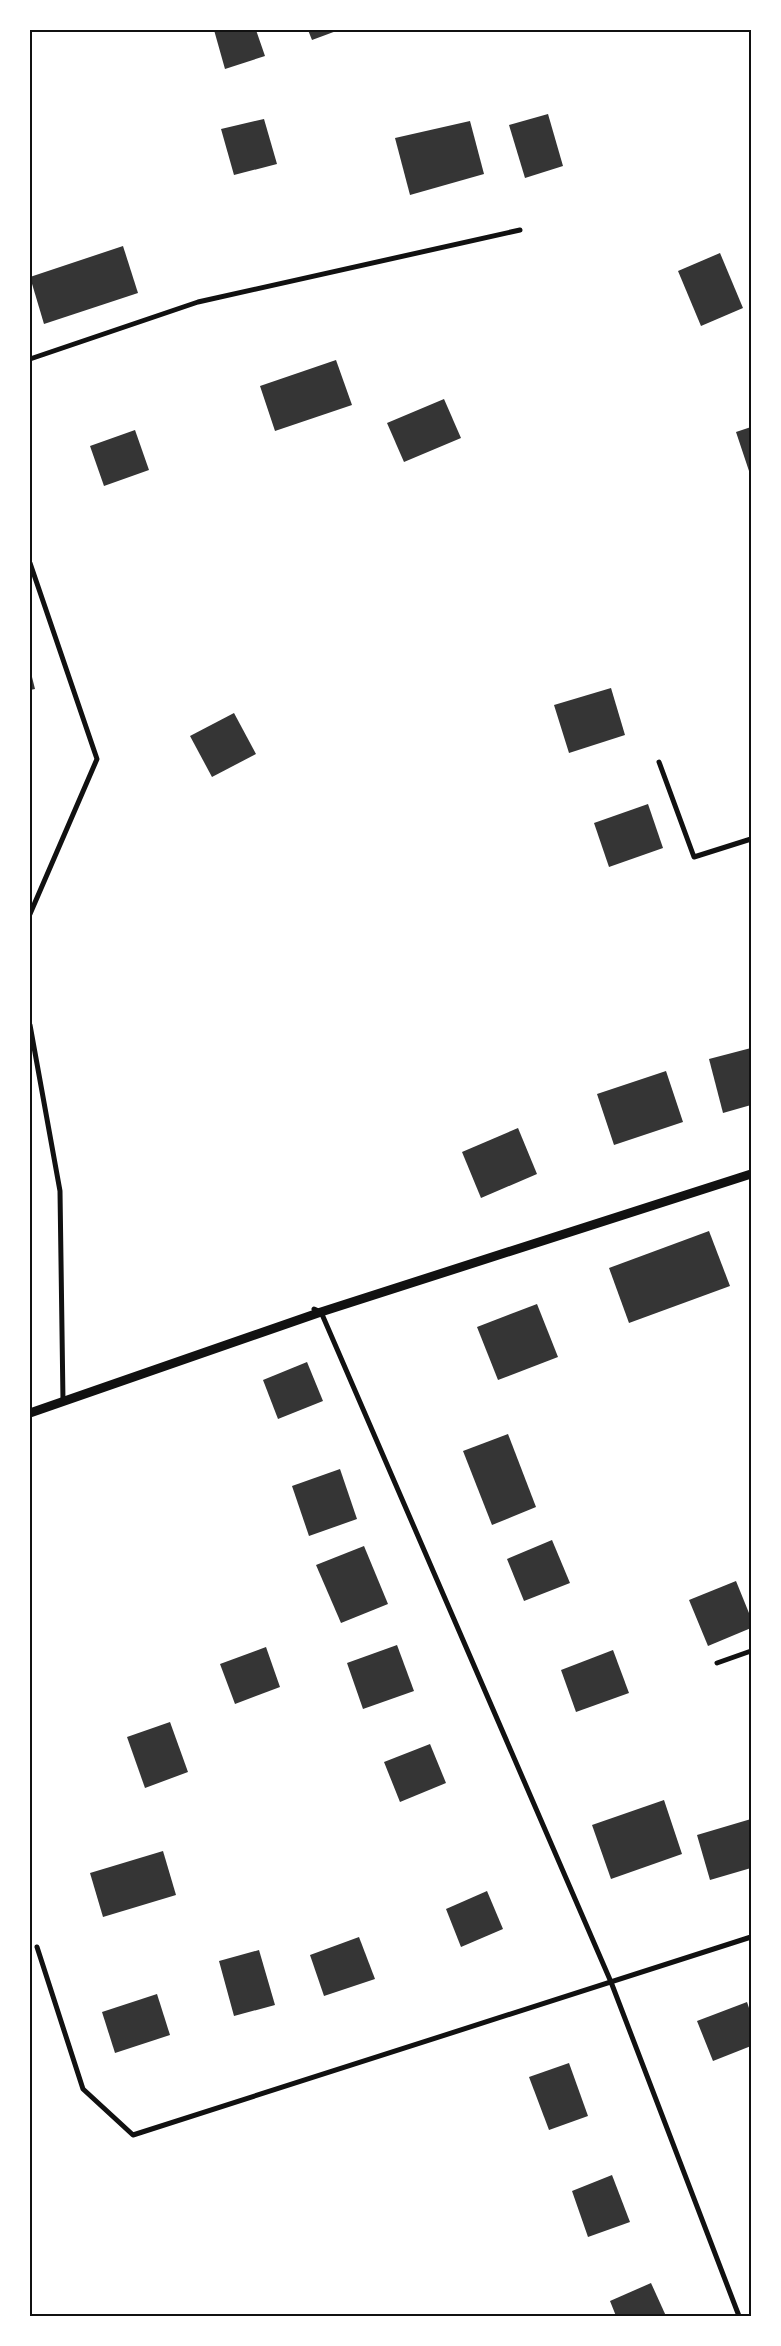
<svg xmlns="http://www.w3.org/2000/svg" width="781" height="2346" font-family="'Exo 2',sans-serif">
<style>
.building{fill:#353535}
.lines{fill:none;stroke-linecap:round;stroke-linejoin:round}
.minor{stroke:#111;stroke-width:5}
.tertiary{stroke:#111;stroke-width:9}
.neatline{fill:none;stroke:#111;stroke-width:2}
</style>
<rect width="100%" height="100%" fill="#fff"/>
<g class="building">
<path d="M214,30H256L265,56L225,69Z"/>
<path d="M308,30H339L312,40Z"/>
<path d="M548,114L563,166L525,178L509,125Z"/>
<path d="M264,119L277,164L234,175L221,129Z"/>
<path d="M470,121L484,174L410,195L395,138Z"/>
<path d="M123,246L138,293L44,324L30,277Z"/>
<path d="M720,253L743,308L701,326L678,271Z"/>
<path d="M336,360L352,405L275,431L260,386Z"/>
<path d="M444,399L461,438L404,462L387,423Z"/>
<path d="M751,427V477L736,432Z"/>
<path d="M135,430L149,470L104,486L90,446Z"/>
<path d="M30,669L35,689L30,690Z"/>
<path d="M611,688L625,735L569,753L554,705Z"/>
<path d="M234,713L256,754L212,777L190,736Z"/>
<path d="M648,804L663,848L609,867L594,823Z"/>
<path d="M751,1048V1105L723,1113L709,1059Z"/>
<path d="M666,1071L683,1122L614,1145L597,1094Z"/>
<path d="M518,1128L537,1174L481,1198L462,1152Z"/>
<path d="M709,1231L730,1286L629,1323L609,1268Z"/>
<path d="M537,1304L558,1357L498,1380L477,1327Z"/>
<path d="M307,1362L323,1401L278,1419L263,1380Z"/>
<path d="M508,1434L536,1507L492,1525L463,1451Z"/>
<path d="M340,1469L357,1519L309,1536L292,1486Z"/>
<path d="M552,1540L570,1583L524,1601L507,1559Z"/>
<path d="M364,1546L388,1604L341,1623L316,1565Z"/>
<path d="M736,1581L751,1618V1628L708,1646L689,1600Z"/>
<path d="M397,1645L414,1691L363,1709L347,1663Z"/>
<path d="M266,1647L280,1687L235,1704L220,1664Z"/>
<path d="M613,1650L629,1693L576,1712L561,1670Z"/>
<path d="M170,1722L188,1772L145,1788L127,1737Z"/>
<path d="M430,1744L446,1783L400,1802L384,1762Z"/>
<path d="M664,1800L682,1854L611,1879L592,1825Z"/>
<path d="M751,1819V1868L710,1880L697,1835Z"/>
<path d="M163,1851L176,1895L103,1917L90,1873Z"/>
<path d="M487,1891L503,1929L461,1947L446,1909Z"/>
<path d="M359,1937L375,1979L324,1996L310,1955Z"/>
<path d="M259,1950L275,2005L234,2016L219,1961Z"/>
<path d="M157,1994L170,2035L115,2053L102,2012Z"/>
<path d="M747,2002L751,2014V2046L713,2061L697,2021Z"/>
<path d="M569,2063L588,2116L549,2130L529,2077Z"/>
<path d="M612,2175L630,2222L588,2237L572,2191Z"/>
<path d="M651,2283L666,2316H616L610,2301Z"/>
</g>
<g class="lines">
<g class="minor">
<path d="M30,359L198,302L520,230"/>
<path d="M30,563L97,759L30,914"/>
<path d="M659,762L694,857L751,839"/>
<path d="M30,1025L60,1191L63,1401"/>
<path d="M314,1309L321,1312L611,1982L739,2316"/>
<path d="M717,1663L751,1651"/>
<path d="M37,1947L83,2089L133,2135L751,1937"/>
</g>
<path class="tertiary" d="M30,1413L321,1312L751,1174"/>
</g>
<rect width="781" height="2346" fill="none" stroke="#ffffff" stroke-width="62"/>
<rect x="31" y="31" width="719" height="2284" class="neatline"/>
</svg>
